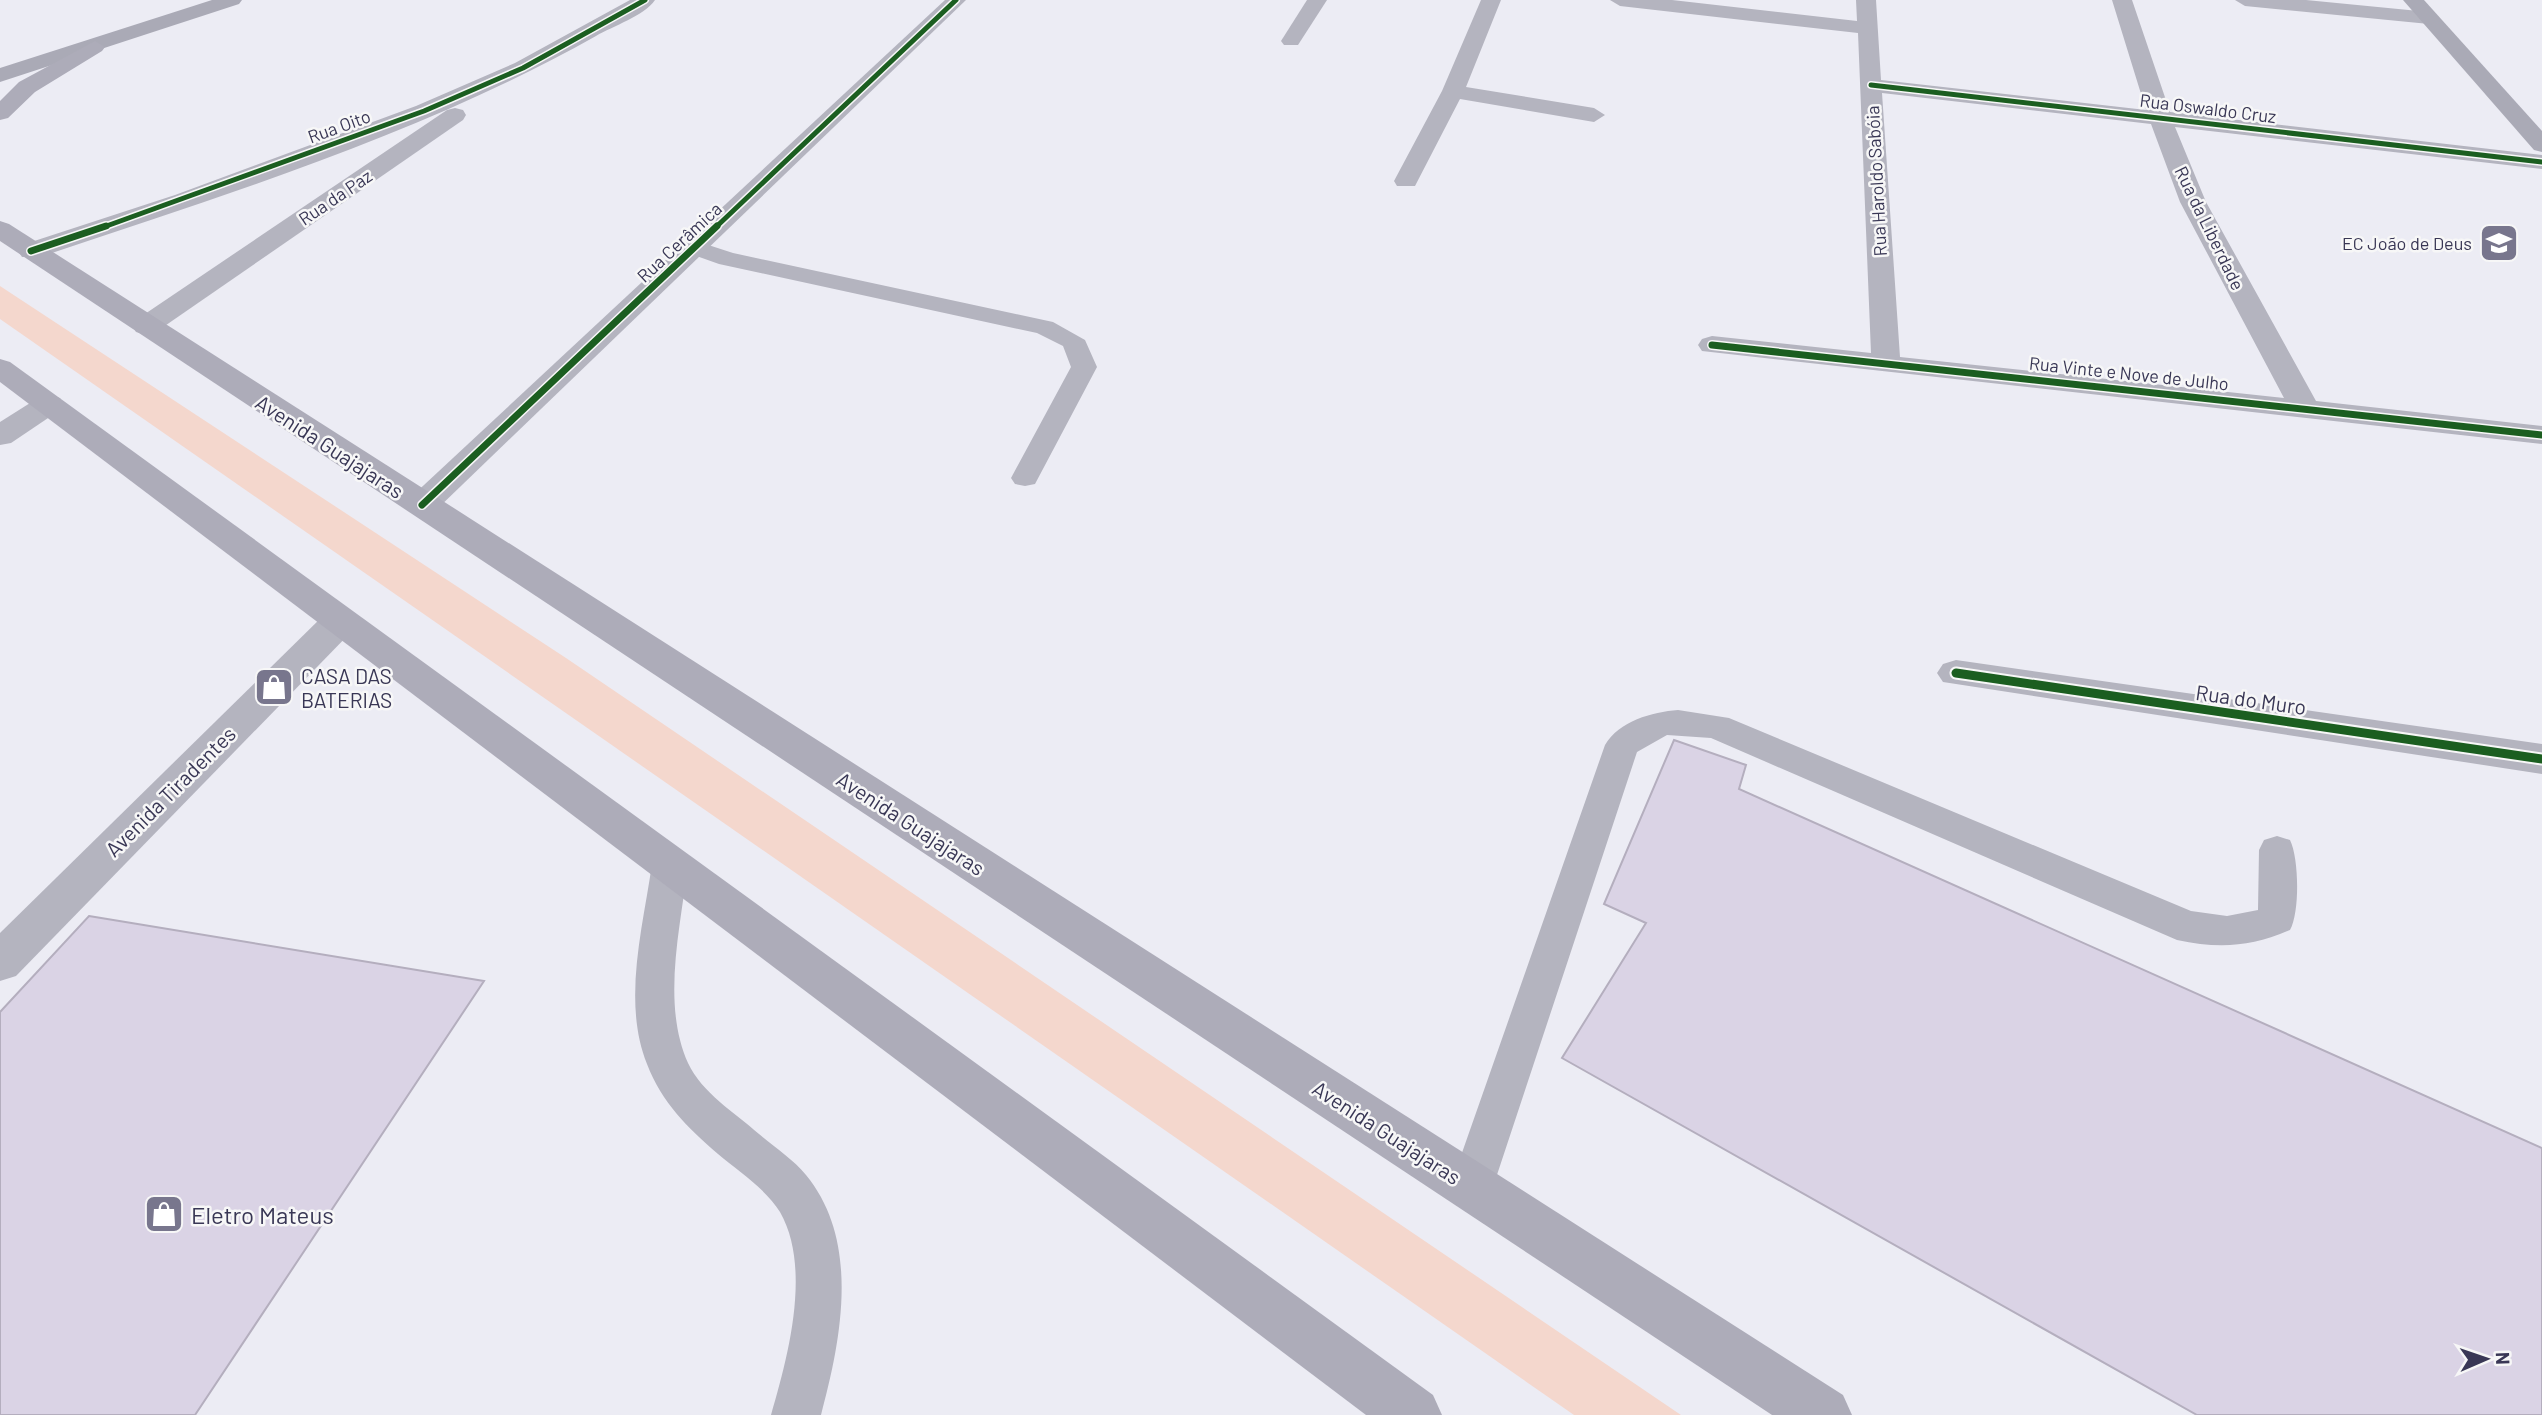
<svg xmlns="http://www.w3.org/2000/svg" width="2542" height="1415" font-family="Barlow,sans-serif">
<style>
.green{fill:#f4d7cd}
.building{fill:#dad3e5;stroke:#b4aebe;stroke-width:2}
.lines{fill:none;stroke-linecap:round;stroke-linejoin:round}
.service{fill:#b4b4bf;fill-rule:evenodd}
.minor{fill:#b4b4bf;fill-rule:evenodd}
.tertiary{fill:#b4b4bf;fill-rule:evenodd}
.secondary{fill:#aaaab6;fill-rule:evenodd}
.primary{fill:#adacb9;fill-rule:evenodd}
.cycleway-far2-casing{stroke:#f7f7f7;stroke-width:8}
.cycleway-far1-casing{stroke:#f7f7f7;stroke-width:10}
.cycleway-casing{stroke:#f7f7f7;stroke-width:13}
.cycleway-far2{stroke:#1b5e20;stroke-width:5}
.cycleway-far1{stroke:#1b5e20;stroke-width:7}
.cycleway{stroke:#1b5e20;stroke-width:9}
.labels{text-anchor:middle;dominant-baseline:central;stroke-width:5;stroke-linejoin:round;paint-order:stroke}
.far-street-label{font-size:18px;fill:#393755;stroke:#f7f7f7}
.far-poi-label{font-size:18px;fill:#393755;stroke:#f7f7f7;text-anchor:end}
.street-label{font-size:21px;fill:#393755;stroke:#f7f7f7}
.poi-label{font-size:21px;fill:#393755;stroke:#f7f7f7;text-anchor:start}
.near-poi-label{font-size:24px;fill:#393755;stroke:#f7f7f7;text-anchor:start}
</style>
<rect width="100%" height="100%" fill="#ececf4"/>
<path class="green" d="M0,286L566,658L1681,1415H1574L0,319Z"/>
<g class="building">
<path d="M1674,740L1746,765L1739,789L2542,1148V1415H2197L1562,1058L1646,923L1604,904Z"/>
<path d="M89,916L484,981L195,1415H0V1012Z"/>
</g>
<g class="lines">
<g class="service">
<path d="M696,241L733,253L1053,322L1085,340L1097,367L1035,484L1025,486L1015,484L1011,478L1071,367L1063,346L1037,333L719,264L688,253L685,248Z"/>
<path d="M1678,710L1729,718L2191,911L2227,916L2258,910L2259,850L2264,840L2277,836L2290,840C2299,858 2300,912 2290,930C2251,947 2219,949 2177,940L1711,738L1667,735L1637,752L1488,1202L1472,1208L1456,1202L1450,1187L1605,745C1619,721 1652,712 1678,710Z"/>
<path d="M670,849L683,854L688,864C681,926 661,1003 688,1063C702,1093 734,1112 759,1134C774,1147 793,1159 806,1175C861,1242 841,1340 821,1415H771C788,1357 812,1268 780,1212C766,1189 738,1171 718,1154C687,1127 662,1103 647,1064C622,1002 643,927 652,864L657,854Z"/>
</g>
<g class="minor">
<path d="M630,0H655C644,16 613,26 596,36C424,133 228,194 40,257H22L18,251L22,245L175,195L416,106L515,63Z"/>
<path d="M945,0H966L434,512L422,515L410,512L405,505L410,498Z"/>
<path d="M1307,0H1327L1298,45H1284L1281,41Z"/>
<path d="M1481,0H1501L1466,87L1594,108L1605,115L1594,122L1460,99L1415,186H1397L1394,181L1442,91Z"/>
<path d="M1610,0H1672L1857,21L1856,0H1876L1881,80L2146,110L2112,0H2132L2170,112L2542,155V169L2175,127L2206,202L2316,401L2542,426V444L1702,351L1698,345L1702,339L1712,336L1871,353L1858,33L1620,6ZM1882,93L2151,124L2180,202L2284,398L1900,357Z"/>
<path d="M2235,0H2306L2429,12L2439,18L2429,24L2245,6Z"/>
<path d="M455,108L463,110L466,115L463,120L156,332L146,335L136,332L132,326L136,320L447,110Z"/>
<path d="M49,395L60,398L64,404L60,410L11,443L0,445V422L38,398Z"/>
<path d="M1956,660L2542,744V774L1943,682L1937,673L1943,664Z"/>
</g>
<path class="tertiary" d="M340,609L353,612L358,621L353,630L16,976L0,981V933L327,612Z"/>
<g class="secondary">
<path d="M212,0H242L239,4L0,82V68Z"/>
<path d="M2403,0H2424L2542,131V152L2534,150Z"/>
</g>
<g class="primary">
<path d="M95,41L105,47L102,51L35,92L8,118L0,120V101L19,82Z"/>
<path d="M0,221L9,224L1843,1395L1852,1415H1772L0,241Z"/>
<path d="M0,359L10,362L1433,1395L1442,1415H1366L0,382Z"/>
</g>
<g class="cycleway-far2-casing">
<g id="cycleway-far2">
<path d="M1871,85L2542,162"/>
<path d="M101,228L424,111L523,68L645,0"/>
<path d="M715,228L956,0"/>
</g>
</g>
<g class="cycleway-far1-casing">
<g id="cycleway-far1">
<path d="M31,251L106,226"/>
<path d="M1712,345L2542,435"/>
<path d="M422,505L717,226"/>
</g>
</g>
<g class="cycleway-casing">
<path id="cycleway" d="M1956,673L2542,759"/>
</g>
<use href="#cycleway-far2" class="cycleway-far2"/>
<use href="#cycleway-far1" class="cycleway-far1"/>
<use href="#cycleway" class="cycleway"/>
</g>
<defs>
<g id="school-square" transform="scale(2.0125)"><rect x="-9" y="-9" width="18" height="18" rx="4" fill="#78768d" stroke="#f7f7f7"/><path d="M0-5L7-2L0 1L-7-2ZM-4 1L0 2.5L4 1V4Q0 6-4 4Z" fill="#fff"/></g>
<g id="shop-square" transform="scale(2.0125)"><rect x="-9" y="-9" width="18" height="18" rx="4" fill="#78768d" stroke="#f7f7f7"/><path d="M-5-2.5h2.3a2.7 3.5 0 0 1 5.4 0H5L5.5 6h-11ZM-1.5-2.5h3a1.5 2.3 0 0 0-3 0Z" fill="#fff"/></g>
</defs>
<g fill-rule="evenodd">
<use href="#school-square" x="2499" y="243"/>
<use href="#shop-square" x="274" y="687"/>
<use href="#shop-square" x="164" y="1214"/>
</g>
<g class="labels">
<g class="far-street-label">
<text transform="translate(2208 108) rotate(7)">Rua Oswaldo Cruz</text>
<text transform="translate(339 126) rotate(-20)">Rua Oito</text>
<text transform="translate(1876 181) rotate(-93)">Rua Haroldo Sabóia</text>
<text transform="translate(335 197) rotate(-34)">Rua da Paz</text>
<text transform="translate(2210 228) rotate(64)">Rua da Liberdade</text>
<text transform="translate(679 242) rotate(-43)">Rua Cerâmica</text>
<text transform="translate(2129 373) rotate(6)">Rua Vinte e Nove de Julho</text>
</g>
<g class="far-poi-label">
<text x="2472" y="243">EC João de Deus</text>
</g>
<g class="street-label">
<text transform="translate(330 446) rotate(33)">Avenida Guajajaras</text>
<text transform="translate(2251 699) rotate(8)">Rua do Muro</text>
<text transform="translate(170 791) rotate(-45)">Avenida Tiradentes</text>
<text transform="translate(911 823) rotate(33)">Avenida Guajajaras</text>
<text transform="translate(1387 1132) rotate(33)">Avenida Guajajaras</text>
</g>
<g class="poi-label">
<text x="301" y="675">CASA DAS<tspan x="301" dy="24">BATERIAS</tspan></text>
</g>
<g class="near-poi-label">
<text x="191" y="1214">Eletro Mateus</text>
</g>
</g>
<g transform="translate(2486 1359) rotate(88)" stroke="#f7f7f7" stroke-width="5" paint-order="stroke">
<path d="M0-5L12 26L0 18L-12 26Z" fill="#393755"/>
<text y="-10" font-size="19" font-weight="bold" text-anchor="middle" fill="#393755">N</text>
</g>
</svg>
